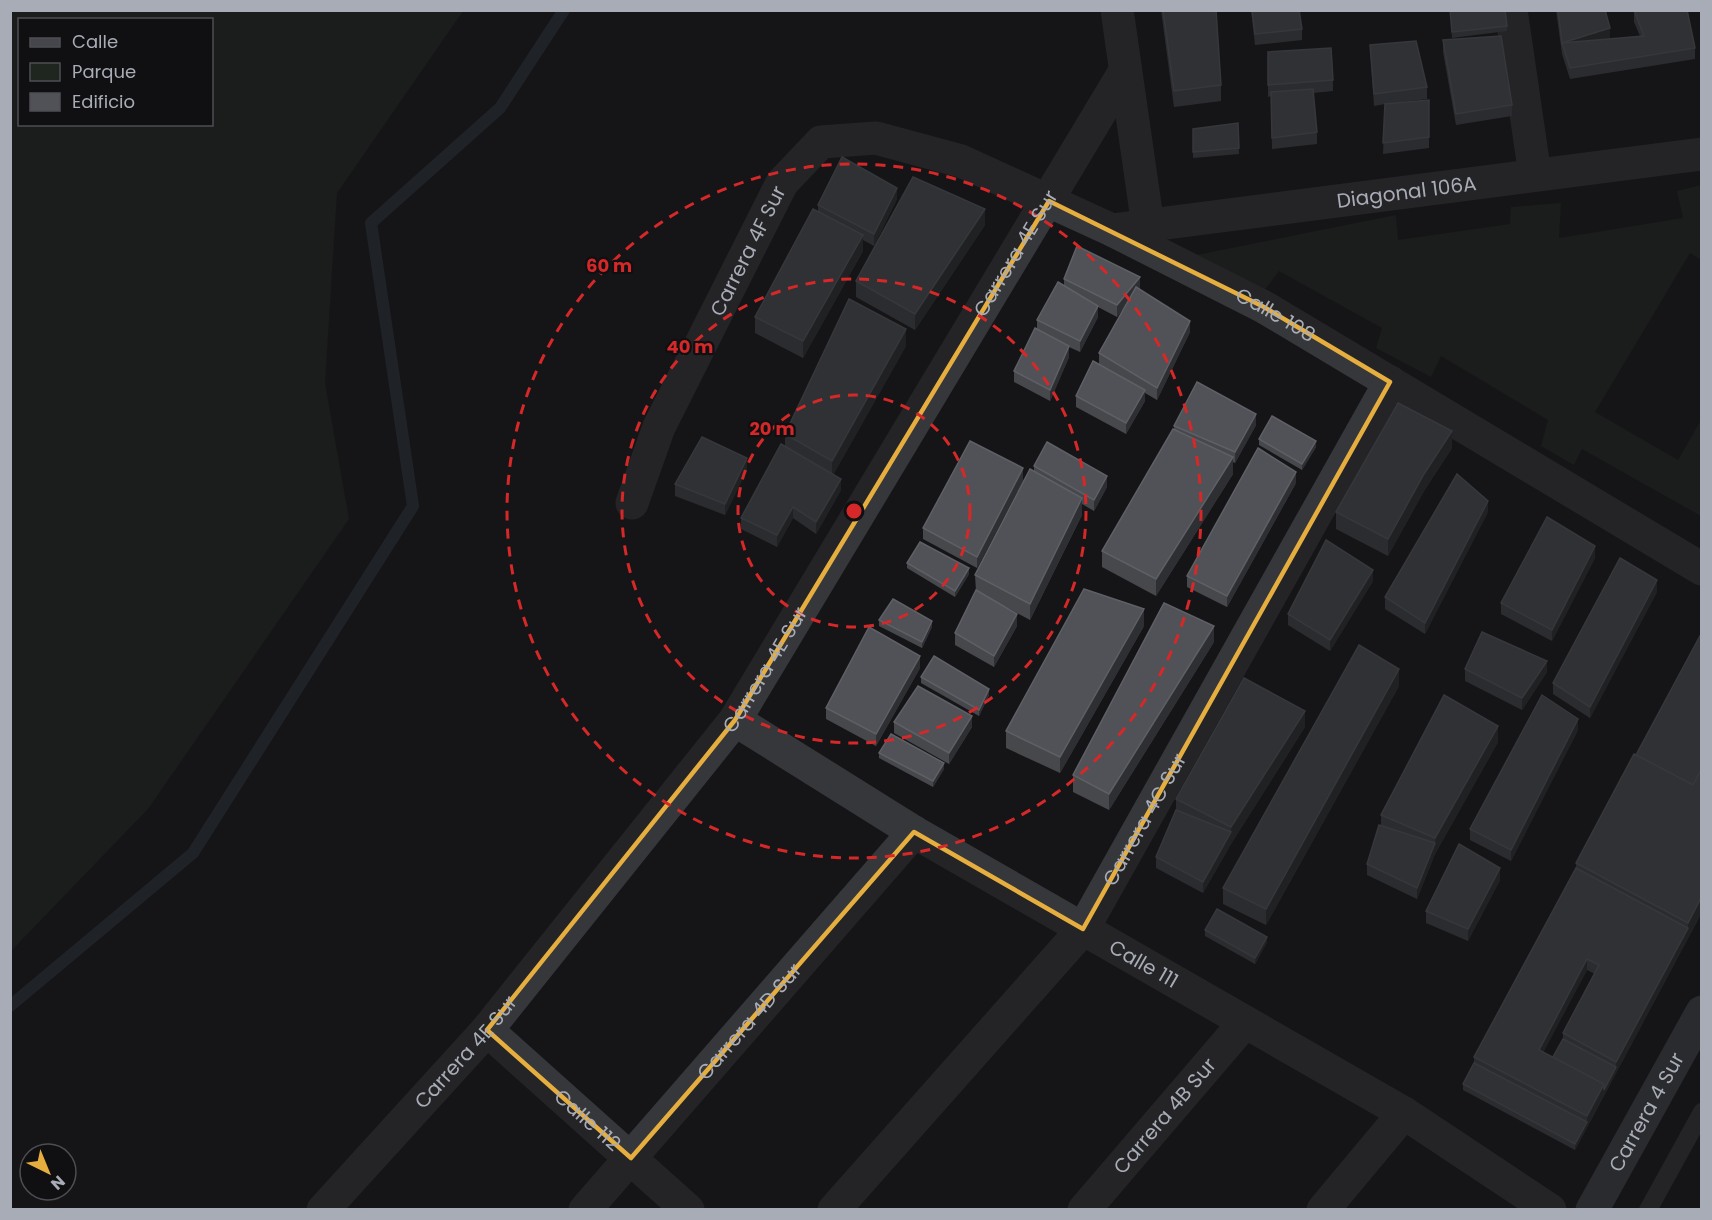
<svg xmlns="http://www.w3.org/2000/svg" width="1712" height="1220" font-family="Poppins,sans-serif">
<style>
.green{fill:#1f2620;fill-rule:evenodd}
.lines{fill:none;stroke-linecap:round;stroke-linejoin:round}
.stream{stroke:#2c333a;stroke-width:12}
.lane{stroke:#36373b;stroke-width:18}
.street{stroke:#36373b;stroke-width:33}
.secondary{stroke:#44464b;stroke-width:33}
.wall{fill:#46484c;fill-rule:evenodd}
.shaded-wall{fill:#2e2f32}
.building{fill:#515257;stroke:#5e6066;stroke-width:1.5}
.marked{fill:none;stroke:#e6ae3e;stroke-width:4.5;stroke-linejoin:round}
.ring{fill:none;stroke:#d62828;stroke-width:3;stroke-dasharray:10 8}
.labels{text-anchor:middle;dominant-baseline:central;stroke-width:4.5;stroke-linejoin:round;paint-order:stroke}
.street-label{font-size:20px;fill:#a8acb6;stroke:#101012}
.centre{fill:#d62828;stroke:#101012;stroke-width:3}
.ring-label{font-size:18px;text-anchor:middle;font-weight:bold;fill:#d62828;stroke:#101012;stroke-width:4.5;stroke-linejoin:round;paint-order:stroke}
</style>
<rect width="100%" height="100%" fill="#151517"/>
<g class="green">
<path d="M11,10L463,11L337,193L325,383L349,519L148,809L11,951ZM20,20H212V124H20Z"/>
<path d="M1701,185V260L1690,253L1595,412L1678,460L1701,420V516L1582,449L1574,465L1541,446L1548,420L1441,356L1431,377L1376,348L1382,328L1279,271L1264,291L1197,255L1396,215L1398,240L1510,224L1511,207L1561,203L1559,238L1683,218L1677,191Z"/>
</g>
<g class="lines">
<path class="stream" d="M10,1006L193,853L413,506L371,223L500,108L564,10"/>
<path class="lane" d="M1648,1210L1702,1112"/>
<g class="street">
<path d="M1117,10L1148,226"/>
<path d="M1511,10L1535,175"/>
<path id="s1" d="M1112,230L1702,154"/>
<path id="s2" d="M632,503L659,427L782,183L821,142L876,138L961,161L1112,230L1264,307L1702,569"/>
<path id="s3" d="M735,720L914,832L1404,1113L1550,1210"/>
<path id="s4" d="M487,1030L688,1210"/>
<path id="s5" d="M323,1210L487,1030L735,720L1125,71"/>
<path id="s6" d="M585,1210L914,832"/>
<path id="s7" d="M834,1210L1083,929L1390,382"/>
<path id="s8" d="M1084,1210L1245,1022"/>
<path d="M1323,1210L1404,1113"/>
</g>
<path class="secondary" id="s9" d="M1592,1210L1702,1012"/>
</g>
<g class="wall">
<path d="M1161,10H1216L1221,85V101L1174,107Z"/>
<path d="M1251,10H1299L1302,29V40L1255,45Z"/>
<path d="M1450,10L1507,26V31L1452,38Z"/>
<path d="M1556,10H1605L1610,39L1640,36L1634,22V10L1695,48V59L1570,79L1562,54Z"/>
<path d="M1443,40L1512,105V116L1456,125L1443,52Z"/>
<path d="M1370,45L1427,87V99L1385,104L1429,100V148L1383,154L1385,104L1374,106Z"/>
<path d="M1268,52L1333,80V91L1313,93L1317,132V144L1272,149L1271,96L1268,97Z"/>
<path d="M1238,123L1239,154L1193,158V129Z"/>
<path d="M897,199L874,246L863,240V251L803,358L755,333V317L818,212V205Z"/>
<path d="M985,225L915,330L856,297V281Z"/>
<path d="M1064,279L1140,288L1139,289L1190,332L1157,400L1145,393V401L1126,434L1076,407V396L1099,364V353L1126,305L1117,317L1098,307V317L1080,352L1069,347V357L1050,401L1014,382V371L1037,329V320L1064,286Z"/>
<path d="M906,346L833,475L841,490L816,534L793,518L777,547L741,529V518L785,447V434Z"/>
<path d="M1256,425L1235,463L1233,462V474L1156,596L1102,567V551L1174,429V426Z"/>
<path d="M1259,439L1316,447L1302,470L1259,445Z"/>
<path d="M1452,448L1424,491L1388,556L1336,529V512Z"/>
<path d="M1034,466L1107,487L1094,511L1082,504V515L1030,620L1002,605L1017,626L994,667L955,645V633L976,591L975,575L1034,471Z"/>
<path d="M747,470L725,515L675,496V484Z"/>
<path d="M1023,480L977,568L923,539V528Z"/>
<path d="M1296,483L1227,607L1187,587V576Z"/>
<path d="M1488,512L1425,634L1385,609V597Z"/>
<path d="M1595,558L1552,641L1501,614V603Z"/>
<path d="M907,563L969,574L955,597L907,568Z"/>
<path d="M1373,581L1330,651L1288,625V614Z"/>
<path d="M1657,592L1590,718L1553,694V683Z"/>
<path d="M879,620L932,627L922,648L879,626Z"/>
<path d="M1144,626L1060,773L1006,748V731Z"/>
<path d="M1214,642L1109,810L1073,792V775Z"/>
<path d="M920,668L876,746L826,719V708Z"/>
<path d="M1465,669L1547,672L1522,710L1465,681Z"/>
<path d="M921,677L989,695L979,716L921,683Z"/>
<path d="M1399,686L1266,925L1223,904V888Z"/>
<path d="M894,722L972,727L949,764L894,733Z"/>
<path d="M1305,727L1231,844L1203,893L1156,868V857L1176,811V799Z"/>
<path d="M1578,730L1511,861L1470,840V829Z"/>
<path d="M1498,742L1435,854L1417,899L1367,875V864L1381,826V815Z"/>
<path d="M879,753L944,769L933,787L879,758Z"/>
<path d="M1576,863L1701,914L1575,1150L1463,1090V1084L1474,1063V1057L1576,868ZM1587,970L1595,974L1563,1033V1039L1553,1057L1543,1052Z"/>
<path d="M1500,880L1468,941L1426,923V911Z"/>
<path d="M1205,930L1267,942L1255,964L1205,936Z"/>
</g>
<g class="shaded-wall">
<path d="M1610,28V39L1562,43Z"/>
<path d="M897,188V199L874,246V234Z"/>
<path d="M985,209V225L915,330V314Z"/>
<path d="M863,235V251L803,358V341Z"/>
<path d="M1140,277V288L1117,317V305Z"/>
<path d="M1098,306V317L1080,352V341Z"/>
<path d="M1190,321V332L1157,400V388Z"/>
<path d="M906,329V346L832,477V461Z"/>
<path d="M1069,346V357L1050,401V390Z"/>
<path d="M1145,390V401L1126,434V423Z"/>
<path d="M1256,414V425L1235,463V452Z"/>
<path d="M1452,431V448L1424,491L1388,556V539L1424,474Z"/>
<path d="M1316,441V447L1302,470V464Z"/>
<path d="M1233,457V474L1156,596V579Z"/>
<path d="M747,458V470L725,515V504Z"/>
<path d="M1023,468V480L977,568V557Z"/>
<path d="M1296,472V483L1227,607V596Z"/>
<path d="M1107,476V487L1094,511V500Z"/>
<path d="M841,479V490L816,534V522Z"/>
<path d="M1082,498V515L1030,620V604Z"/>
<path d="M1488,501V512L1425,634V623Z"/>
<path d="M793,507V518L777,547V535Z"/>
<path d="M1595,546V558L1552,641V630Z"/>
<path d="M969,568V574L955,597V591Z"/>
<path d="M1373,570V581L1330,651V640Z"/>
<path d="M1657,580V592L1590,718V707Z"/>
<path d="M1144,609V626L1060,773V757Z"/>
<path d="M1017,614V626L994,667V656Z"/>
<path d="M932,621V627L922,648V642Z"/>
<path d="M1214,626V642L1109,810V794Z"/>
<path d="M920,656V668L876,746V734Z"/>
<path d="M1547,661V672L1522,710V698Z"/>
<path d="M1399,669V686L1266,925V909Z"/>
<path d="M989,689V695L979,716V710Z"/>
<path d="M1305,711V727L1231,844L1203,893V882L1231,832V827Z"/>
<path d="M972,716V727L949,764V753Z"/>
<path d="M1578,719V730L1511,861V850Z"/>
<path d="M1498,726V742L1435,854L1417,899V888L1435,843V838Z"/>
<path d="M944,763V769L933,787V781Z"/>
<path d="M1500,868V880L1468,941V929Z"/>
<path d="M1701,898V914L1616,1073V1062L1688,928V923Z"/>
<path d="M1267,937V942L1255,964V958Z"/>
<path d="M1587,959V970L1539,1061V1050Z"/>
<path d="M1616,1067V1073L1575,1150V1144L1587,1122V1116L1604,1084Z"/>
</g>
<g class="building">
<path d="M1163,10H1216L1221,85L1174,91Z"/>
<path d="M1252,10H1299L1302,29L1255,34Z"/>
<path d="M1450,10H1505L1507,26L1452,32Z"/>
<path d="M1558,10H1605L1610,28L1562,43Z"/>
<path d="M1634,10H1687L1695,48L1570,68L1562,43L1644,36Z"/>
<path d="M1501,36L1512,105L1456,114L1443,40Z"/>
<path d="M1416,41L1427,87L1374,94L1370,45Z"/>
<path d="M1331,48L1333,80L1268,85V52Z"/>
<path d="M1313,89L1317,132L1272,138L1271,92Z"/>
<path d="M1429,100V137L1383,143L1385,104Z"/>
<path d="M1238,123L1239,148L1193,152V129Z"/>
<path d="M842,157L897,188L874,234L818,205Z"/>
<path d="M913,177L985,209L915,314L856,281Z"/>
<path d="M813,209L863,235L803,341L755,317Z"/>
<path d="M1077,246L1140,277L1117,305L1064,279Z"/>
<path d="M1058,282L1098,306L1080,341L1037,320Z"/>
<path d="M1136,287L1190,321L1157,388L1099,353Z"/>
<path d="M849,299L906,329L832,461L785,434Z"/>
<path d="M1035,328L1069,346L1050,390L1014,371Z"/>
<path d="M1093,361L1145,390L1126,423L1076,396Z"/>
<path d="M1197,382L1256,414L1235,452L1174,426Z"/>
<path d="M1398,403L1452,431L1424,474L1388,539L1336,512Z"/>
<path d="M1272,416L1316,441L1302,464L1259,439Z"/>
<path d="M1173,429L1233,457L1156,579L1102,551Z"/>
<path d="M702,437L747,458L725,504L675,484Z"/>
<path d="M970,441L1023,468L977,557L923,528Z"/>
<path d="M1047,442L1107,476L1094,500L1034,466Z"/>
<path d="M781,444L841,479L816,522L793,507L777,535L741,518Z"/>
<path d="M1258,448L1296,472L1227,596L1187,576Z"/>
<path d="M1030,469L1082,498L1030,604L975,575Z"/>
<path d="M1457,474L1488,501L1425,623L1385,597Z"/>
<path d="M1547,517L1595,546L1552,630L1501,603Z"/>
<path d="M1326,540L1373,570L1330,640L1288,614Z"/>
<path d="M920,542L969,568L955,591L907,563Z"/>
<path d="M1620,558L1657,580L1590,707L1553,683Z"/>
<path d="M1084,589L1144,609L1060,757L1006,731Z"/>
<path d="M976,590L1017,614L994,656L955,633Z"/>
<path d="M893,599L932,621L922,642L879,620Z"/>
<path d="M1164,603L1214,626L1109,794L1073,775Z"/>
<path d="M869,627L920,656L876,734L826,708Z"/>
<path d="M1482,632L1547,661L1522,698L1465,669Z"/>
<path d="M1701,634V770L1693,785L1636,755Z"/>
<path d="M1359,645L1399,669L1266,909L1223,888Z"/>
<path d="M934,656L989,689L979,710L921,677Z"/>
<path d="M1244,678L1305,711L1231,827L1176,799Z"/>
<path d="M918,686L972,716L949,753L894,722Z"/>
<path d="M1444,695L1498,726L1435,838L1381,815Z"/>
<path d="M1542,695L1578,719L1511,850L1470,829Z"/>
<path d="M891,734L944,763L933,781L879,753Z"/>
<path d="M1634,754L1693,785L1701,770V898L1688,923L1576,863Z"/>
<path d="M1176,810L1231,832L1203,882L1156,857Z"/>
<path d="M1379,825L1435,843L1417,888L1367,864Z"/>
<path d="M1459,844L1500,868L1468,929L1426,911Z"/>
<path d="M1576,868L1688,928L1616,1062L1563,1033L1599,965L1587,959L1539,1050L1604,1084L1587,1116L1474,1057Z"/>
<path d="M1217,909L1267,937L1255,958L1205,930Z"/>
<path d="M1563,1039L1616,1067L1604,1090V1084L1553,1057Z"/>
<path d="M1474,1063L1587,1122L1575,1144L1463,1084Z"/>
</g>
<path d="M0 0H1712V1220H0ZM1049,201L1264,307L1390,382L1083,929L914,832L631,1158L487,1030L735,720Z" fill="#151517" fill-opacity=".55" fill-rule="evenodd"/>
<path class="marked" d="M1049,201L1264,307L1390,382L1083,929L914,832L631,1158L487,1030L735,720Z"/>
<g class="ring">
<circle cx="854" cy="511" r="116"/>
<circle cx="854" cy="511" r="232"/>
<circle cx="854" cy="511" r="347"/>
</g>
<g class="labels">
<g class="street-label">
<text stroke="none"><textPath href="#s1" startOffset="297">Diagonal 106A</textPath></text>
<text stroke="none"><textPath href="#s2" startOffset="278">Carrera 4F Sur</textPath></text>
<text stroke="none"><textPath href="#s5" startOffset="1185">Carrera 4E Sur</textPath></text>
<text stroke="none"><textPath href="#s2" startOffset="904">Calle 108</textPath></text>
<text stroke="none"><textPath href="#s5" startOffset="699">Carrera 4E Sur</textPath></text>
<text stroke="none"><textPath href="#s7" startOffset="501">Carrera 4C Sur</textPath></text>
<text stroke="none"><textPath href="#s3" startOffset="476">Calle 111</textPath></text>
<text stroke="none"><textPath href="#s6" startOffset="250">Carrera 4D Sur</textPath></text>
<text stroke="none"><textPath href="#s5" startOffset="213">Carrera 4E Sur</textPath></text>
<text stroke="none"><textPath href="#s9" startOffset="112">Carrera 4 Sur</textPath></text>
<text stroke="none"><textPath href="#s8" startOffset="124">Carrera 4B Sur</textPath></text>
<text stroke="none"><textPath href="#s4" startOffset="135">Calle 112</textPath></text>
</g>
</g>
<circle cx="854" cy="511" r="9" class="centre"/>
<g class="ring-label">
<text x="609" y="272">60 m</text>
<text x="690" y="353">40 m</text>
<text x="772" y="435">20 m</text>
</g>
<rect width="1712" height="1220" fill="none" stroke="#a8acb6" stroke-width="24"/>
<rect x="18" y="18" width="195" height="108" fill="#101012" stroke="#4d4e54" stroke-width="1.5"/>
<rect x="30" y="38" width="30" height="9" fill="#44464b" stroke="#4d4e54" stroke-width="1.5"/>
<text x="72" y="48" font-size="18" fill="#a8acb6">Calle</text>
<rect x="30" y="63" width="30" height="18" fill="#1f2620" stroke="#4d4e54" stroke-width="1.5"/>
<text x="72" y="78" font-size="18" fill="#a8acb6">Parque</text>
<rect x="30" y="93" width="30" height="18" fill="#515257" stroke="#4d4e54" stroke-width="1.5"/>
<text x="72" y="108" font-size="18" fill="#a8acb6">Edificio</text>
<g transform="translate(48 1172) rotate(137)"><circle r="28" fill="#101012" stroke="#4d4e54" stroke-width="1.5"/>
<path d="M0-4.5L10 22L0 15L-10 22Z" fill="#e6ae3e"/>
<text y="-9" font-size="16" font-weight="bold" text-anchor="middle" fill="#a8acb6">N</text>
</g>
</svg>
